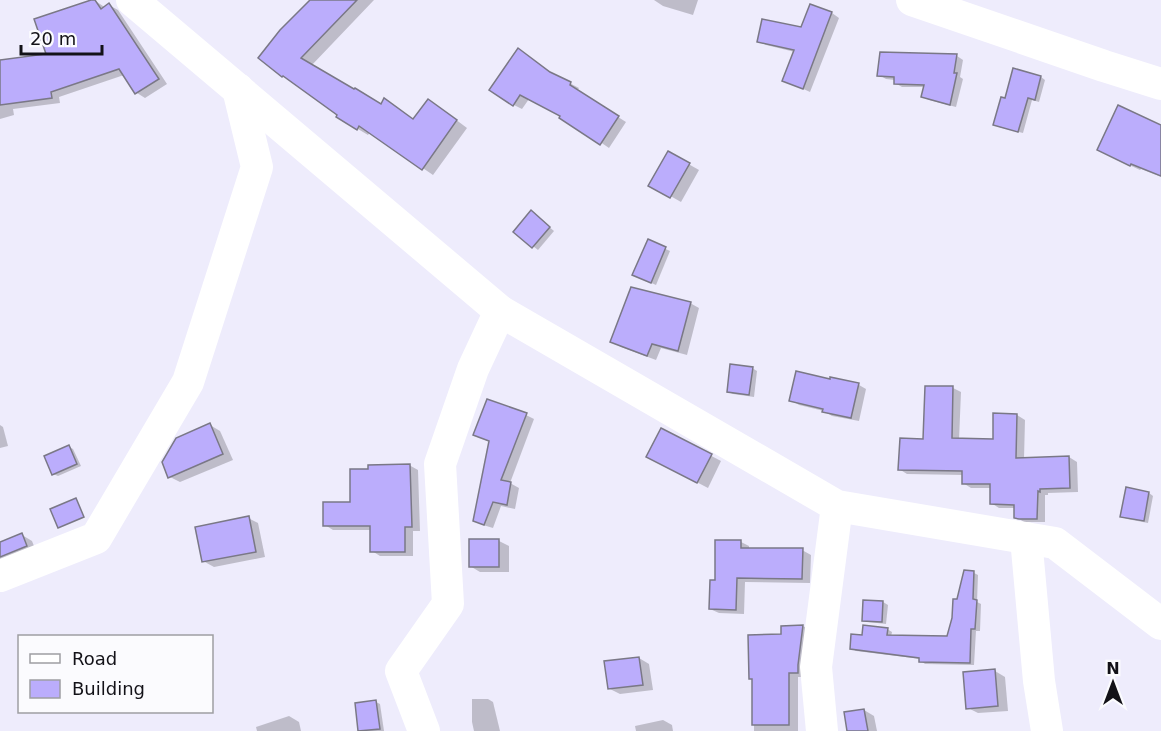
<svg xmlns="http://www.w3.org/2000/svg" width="1161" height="731" font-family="'DejaVu Sans',sans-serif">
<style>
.shadow{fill:#0003}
.building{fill:#bbadfc;stroke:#7a7886;stroke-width:1.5}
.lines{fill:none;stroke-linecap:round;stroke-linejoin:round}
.minor{stroke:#fff;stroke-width:32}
</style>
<rect width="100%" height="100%" fill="#eeecfc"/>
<g class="shadow">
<path d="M94,0L103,6L105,8L109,5L118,10L167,84L145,98L137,93L124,75L59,97L60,103L13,109L14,115L0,119V59L1,61L48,55Z"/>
<path d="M312,0H374L311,66L381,105L396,107L414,120L439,107L467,128L433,175L370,132L368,135L338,117L339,115L283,76L260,58Z"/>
<path d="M654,0H698L693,15L663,6Z"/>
<path d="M810,6L832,13L839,18L810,92L784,80L795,52L766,45L759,41L802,29Z"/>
<path d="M881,53L957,56L963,60L960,77L963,79L956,107L929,100L923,97L925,87H902L895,83V80L886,79L879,75Z"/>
<path d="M527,55L556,76L579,88L577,91L626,122L609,148L562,116L529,99L522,109L514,105Z"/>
<path d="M1014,70L1041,77L1045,80L1039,102L1032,100L1023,133L999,127L995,124L1006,100Z"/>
<path d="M1161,126V177L1141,169L1140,170L1108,155Z"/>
<path d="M669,153L699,170L681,202L651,185Z"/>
<path d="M535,215L554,231L538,250L515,232Z"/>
<path d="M648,241L670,251L656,285L638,277Z"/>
<path d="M690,303L699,308L687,355L661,348L656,360L621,347L612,342Z"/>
<path d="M752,368L757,371L754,397L733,394L729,392Z"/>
<path d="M859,385L866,389L859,421L832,416L824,411L799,405L791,400Z"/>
<path d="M953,388L961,392L959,440L994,441L1017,415L1025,420L1024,459L1069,457L1077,462L1078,492L1048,493V495H1045V522H1024L1016,517V508H999L991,503L992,488H971L963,483V475L907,474L899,469L925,441Z"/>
<path d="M526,415L534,419L510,483L519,488L515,509L501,506L493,528L483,525L474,521L490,442L475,435Z"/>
<path d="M0,425L3,427L8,446L0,448Z"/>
<path d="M210,425L220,431L233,460L180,482L170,477Z"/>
<path d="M662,430L721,461L708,488L658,462Z"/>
<path d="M69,447L73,449L81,466L58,476L53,474Z"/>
<path d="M409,465L418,470L420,531H413V556H380L372,551V530H333L325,525L351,504L370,470Z"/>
<path d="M1149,493L1153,496L1148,523L1127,519L1122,517Z"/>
<path d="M248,518L258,523L265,557L214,567L203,561Z"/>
<path d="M22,535L32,541L36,551L0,567V544Z"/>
<path d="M499,541L509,546V572H480L470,566Z"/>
<path d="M741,542L749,546V549L802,550L811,555L810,583L745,582L744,614L719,613L710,609L716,582Z"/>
<path d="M974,573L978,575L977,602L981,604L980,631H976L974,665L925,664L921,661V659L856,651L851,648L863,636L887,629L892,632L891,637L949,638L958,600Z"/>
<path d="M865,601L883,602L888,605L886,624L868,622L863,620Z"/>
<path d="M803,626L812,631L807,677H798V731H754V680L751,678L783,635L782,627Z"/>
<path d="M639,658L649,664L653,690L620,694L610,689L606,663Z"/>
<path d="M995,671L1005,677L1008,711L978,713L968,708Z"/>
<path d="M472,699H488L493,702L500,731H474L472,722Z"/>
<path d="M376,702L380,704L384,731H361L360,730Z"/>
<path d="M864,710L874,716L877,731H849Z"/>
<path d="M289,716L299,722L301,731H257L256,727Z"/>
<path d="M663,720L672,725L673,731H636L635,726Z"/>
</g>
<g class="building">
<path d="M91,0H95L101,9L109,3L159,79L135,94L119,69L51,92L52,98L0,105V60L46,54L34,19Z"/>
<path d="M310,0H357L301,58L354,89L355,88L381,104L384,98L413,119L428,99L457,120L422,170L359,126L357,130L336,117L337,115L283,76L282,77L258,58L280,30Z"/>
<path d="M810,4L832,12L803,89L782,81L794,50L757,42L762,19L801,27Z"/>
<path d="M518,48L550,72L571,82L570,85L619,116L600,145L559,118L560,116L520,95L513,106L489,90Z"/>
<path d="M880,52L957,54L954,73H957L950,105L921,97L924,85L894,84V77L877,76Z"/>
<path d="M1013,68L1041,76L1035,100L1028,98L1018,132L993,125L1001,97L1005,98Z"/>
<path d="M1118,105L1161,125V176L1131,164L1130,166L1097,150Z"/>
<path d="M668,151L690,163L670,198L648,186Z"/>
<path d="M531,210L550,227L532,248L513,232Z"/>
<path d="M648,239L666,247L651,283L632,275Z"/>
<path d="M631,287L691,302L678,351L652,344L647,356L610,342Z"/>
<path d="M730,364L753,367L749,395L727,392Z"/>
<path d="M796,371L830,379V377L859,383L851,418L822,412L823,409L789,401Z"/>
<path d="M925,386H953L952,438L993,439V413L1017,414L1016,458L1069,456L1070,488L1040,489V492L1038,491L1037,519H1019L1014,518V505L990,504V484H962V471L898,470L900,438L923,439Z"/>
<path d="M487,399L527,413L501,480L511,482L507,505L493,502L484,525L473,521L489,441L473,435Z"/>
<path d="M210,423L223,454L168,478L162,462L176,438Z"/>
<path d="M661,428L712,454L697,483L646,457Z"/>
<path d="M69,445L77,464L52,475L44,456Z"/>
<path d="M410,464L412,527H405V552H370V526H323V502H350V469H368V465Z"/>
<path d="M1126,487L1149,492L1144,521L1120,517Z"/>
<path d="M76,498L84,517L58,528L50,509Z"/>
<path d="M249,516L256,552L202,562L195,527Z"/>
<path d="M22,533L27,546L0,557V542Z"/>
<rect x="469" y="539" width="30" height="28"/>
<path d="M715,540H741V548H803L802,579L737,578L736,610L709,609L710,580H715Z"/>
<path d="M964,570L974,571L973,599L977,600L975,629H971L970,663L919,662V658L850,649L851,634L862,635L863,625L888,628L887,635L947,636L952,618L953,599H957Z"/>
<path d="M863,600L883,601L882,622L862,621Z"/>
<path d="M803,625L798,665V673H789V725H752V679H749L748,635L781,634V626Z"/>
<path d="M639,657L643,685L608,689L604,661Z"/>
<path d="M995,669L998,706L966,709L963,672Z"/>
<path d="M376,700L380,729L358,731L355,703Z"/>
<path d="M864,709L868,731H847L844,712Z"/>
</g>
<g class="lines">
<g class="minor">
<path d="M132,0L500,311L837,506L1055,543L1161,624"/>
<path d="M912,0L1104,66L1161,84"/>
<path d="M1026,538L1039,681L1047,731"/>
<path d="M0,576L96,538L188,382L257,167L238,89"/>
<path d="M424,731L401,671L448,604L440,464L473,369L500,311"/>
<path d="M822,731L816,667L837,506"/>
</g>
</g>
<rect x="18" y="635" width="195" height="78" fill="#fbfbfe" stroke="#9e9ea2" stroke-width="1.5"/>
<rect x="30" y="654" width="30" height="9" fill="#ffffff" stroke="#9e9ea2" stroke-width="1.5"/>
<text x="72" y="665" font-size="18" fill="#131218">Road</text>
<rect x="30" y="680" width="30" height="18" fill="#bbadfc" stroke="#9e9ea2" stroke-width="1.5"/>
<text x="72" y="695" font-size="18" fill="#131218">Building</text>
<g transform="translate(1113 683)" stroke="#fbfbfe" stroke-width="4.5" paint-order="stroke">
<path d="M0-4.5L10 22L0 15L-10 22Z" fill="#131218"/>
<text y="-9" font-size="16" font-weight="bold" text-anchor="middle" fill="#131218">N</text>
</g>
<path d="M21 45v9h81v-9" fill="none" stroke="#131218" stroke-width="3"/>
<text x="30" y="45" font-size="18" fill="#131218" stroke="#fbfbfe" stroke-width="4.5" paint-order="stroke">20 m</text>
</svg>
